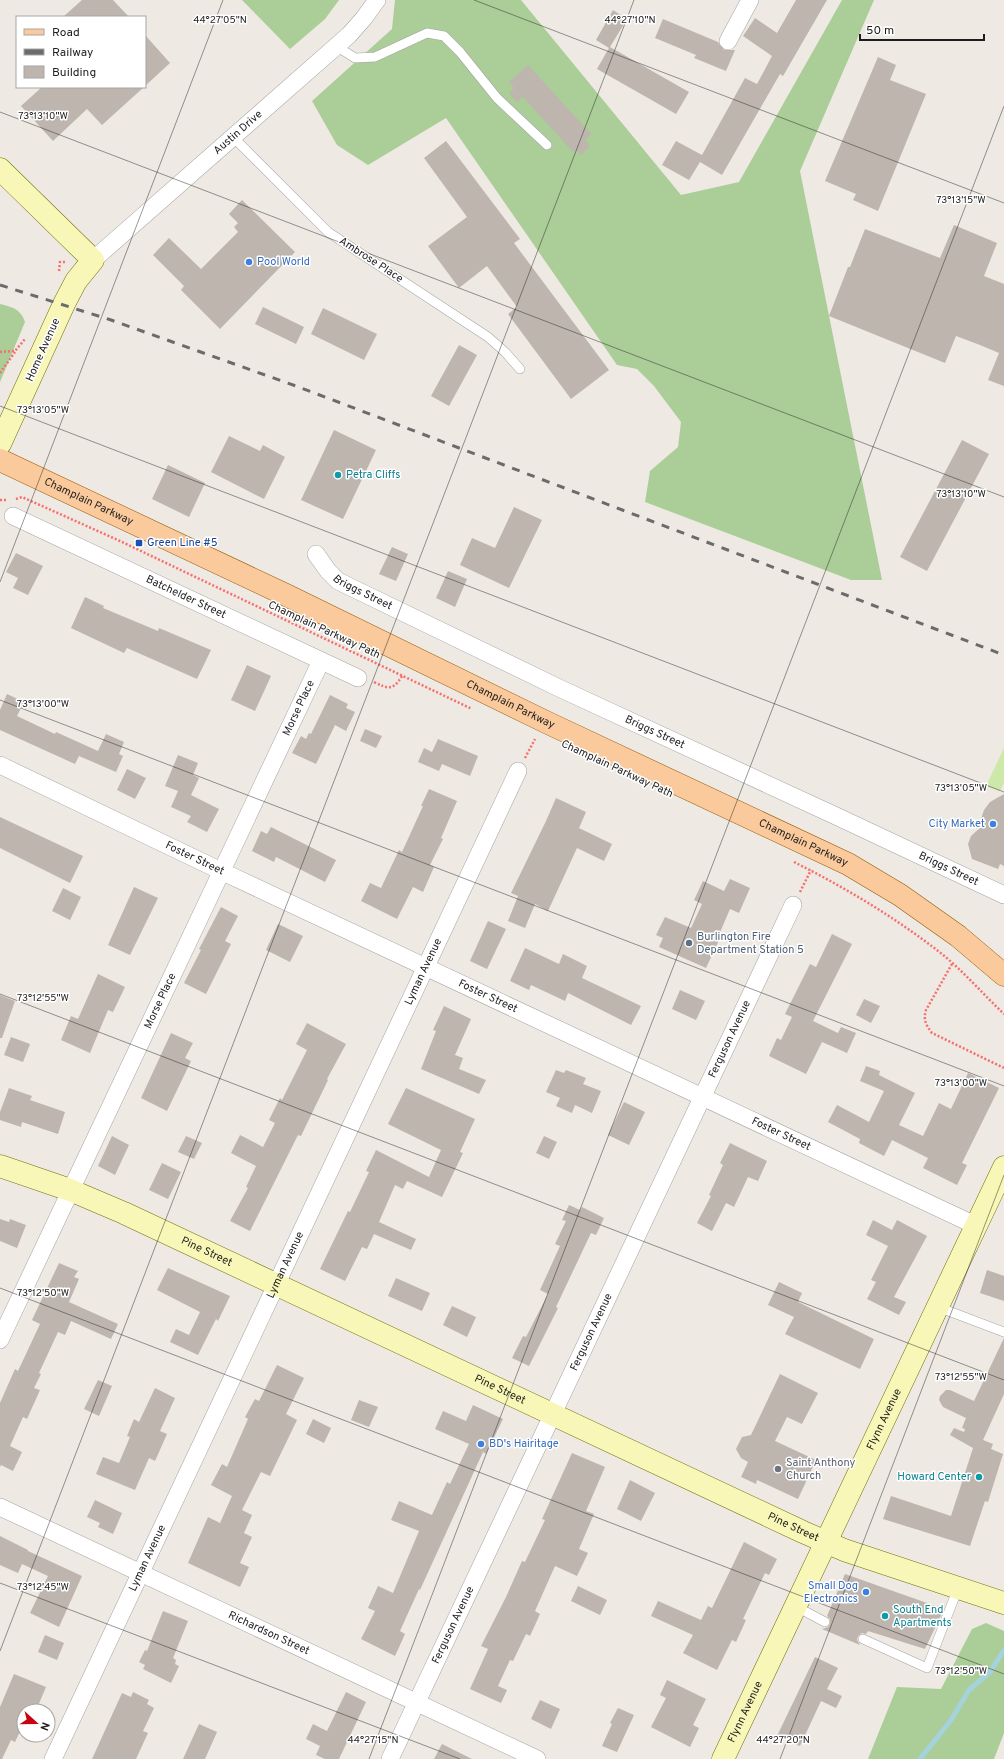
<svg xmlns="http://www.w3.org/2000/svg" width="1004" height="1759" font-family="Overpass,sans-serif">
<style>
.grass{fill:#cde8a9}
.forest{fill:#abcd98}
.lines{fill:none;stroke-linecap:round;stroke-linejoin:round}
.stream{stroke:#a4d3db;stroke-width:5}
.building{fill:#beb5af}
.lane-casing{stroke:#a4a4a4;stroke-width:10}
.street-casing{stroke:#a4a4a4;stroke-width:18}
.secondary-casing{stroke:#6d7107;stroke-width:23}
.primary-casing{stroke:#935903;stroke-width:23}
.path{stroke:#f76f6b;stroke-width:2.5;stroke-dasharray:2 2;stroke-linecap:butt}
.lane{stroke:#fff;stroke-width:9}
.street{stroke:#fff;stroke-width:17}
.secondary{stroke:#f8f7b7;stroke-width:22}
.primary{stroke:#faca9c;stroke-width:22}
.rail{stroke:#6b6b6b;stroke-width:3;stroke-dasharray:8 8;stroke-linecap:butt}
.ticks{fill:none;stroke:#1d1d1d;stroke-width:1;stroke-opacity:0.45}
.shop-dot{fill:#3f7fe0;stroke:#fff;stroke-width:1.5}
.culture-dot{fill:#0f9aa8;stroke:#fff;stroke-width:1.5}
.transit-dot{fill:#1a4fb4;stroke:#fff;stroke-width:1.5}
.service-dot{fill:#5c6f8a;stroke:#fff;stroke-width:1.5}
.worship-dot{fill:#6b7280;stroke:#fff;stroke-width:1.5}
.labels{text-anchor:middle;dominant-baseline:central;stroke-width:3;stroke-linejoin:round;paint-order:stroke}
.street-label{font-size:11px;fill:#1d1d1d;stroke:#fff}
.shop-label{font-size:11px;fill:#366cbe;stroke:#fff;text-anchor:start}
.culture-label{font-size:11px;fill:#0d838f;stroke:#fff;text-anchor:start}
.transit-label{font-size:11px;fill:#164399;stroke:#fff;text-anchor:start}
.service-label{font-size:11px;fill:#4e5e75;stroke:#fff;text-anchor:start}
.worship-label{font-size:11px;fill:#5b616d;stroke:#fff;text-anchor:start}
.ticks-label{font-size:10px;text-anchor:middle;fill:#1d1d1d;stroke:#fff;stroke-width:3;stroke-linejoin:round;paint-order:stroke}
</style>
<rect width="100%" height="100%" fill="#eee9e3"/>
<path class="grass" d="M1004,748V783L1000,791L986,786Z"/>
<g class="forest">
<path d="M242,0H339L325,19L290,49Z"/>
<path d="M395,0H521L681,195L739,182L842,0H874L800,171L882,580H851L645,502L650,471L678,447L681,422L654,386L637,369L617,365L446,118L368,165L337,145L312,101L392,29Z"/>
<path d="M0,304C12,307 21,309 25,322L0,382Z"/>
<path d="M986,1623L1004,1631V1733L994,1759H868L897,1687L941,1689L972,1629Z"/>
</g>
<g class="lines">
<path class="stream" d="M920,1759L951,1720L969,1690L990,1672L1004,1650"/>
</g>
<g class="building">
<path d="M82,0H113L129,17H63Z"/>
<path d="M796,0H827L783,76L780,74L722,175L700,162L689,180L662,165L676,141L702,155L745,78L757,84L772,56L743,36L755,18L777,33Z"/>
<path d="M613,10L627,19L610,47L689,92L676,114L597,69L609,48L596,40Z"/>
<path d="M663,19L718,42L724,50H735L726,71L694,58L696,55L655,38Z"/>
<path d="M145,35L170,63L145,86Z"/>
<path d="M878,57L896,65L890,80L926,94L878,211L853,200L856,194L825,181Z"/>
<path d="M528,65L591,134L585,140L590,146L581,155L576,150L573,152L523,97L517,102L509,93L514,88L509,82Z"/>
<path d="M42,87H144L102,125L87,109L53,141L21,106Z"/>
<path d="M446,141L520,239L514,243L609,370L571,399L508,314L517,307L487,266L459,288L428,246L467,217L424,158Z"/>
<path d="M242,200L295,252L220,329L181,290L184,286L153,255L169,238L201,269L238,232L234,227L238,223L229,214Z"/>
<path d="M954,225L997,243L984,276L1004,284V386L988,380L999,353L980,345L956,336L945,363L829,316L848,267H850L865,229L940,258Z"/>
<path d="M263,307L304,327L296,344L255,324Z"/>
<path d="M323,308L377,334L364,360L311,334Z"/>
<path d="M459,345L477,355L449,406L431,396Z"/>
<path d="M334,430L376,450L343,519L301,500Z"/>
<path d="M229,436L260,451L263,445L285,457L264,499L211,472Z"/>
<path d="M962,440L989,454L927,571L900,557Z"/>
<path d="M168,465L205,483L189,517L152,499Z"/>
<path d="M514,507L542,520L509,588L460,565L472,538L495,548Z"/>
<path d="M392,547L408,554L396,581L379,574Z"/>
<path d="M16,553L43,566L28,595L13,588L18,578L6,572Z"/>
<path d="M448,571L467,579L455,607L436,598Z"/>
<path d="M85,597L104,606L103,608L158,631L159,628L211,650L197,679L127,648L124,653L71,628Z"/>
<path d="M247,665L271,676L255,711L231,700Z"/>
<path d="M7,694L24,702L17,716L55,734L56,732L98,751L106,734L124,742L119,754L123,756L116,772L79,756L75,764L0,730V710Z"/>
<path d="M330,695L348,704L346,708L355,712L346,731L335,725L316,764L292,753L301,736L306,739L309,733L311,734Z"/>
<path d="M365,729L382,736L376,748L360,741Z"/>
<path d="M438,739L478,756L470,776L442,764L439,771L418,762L424,748L432,752Z"/>
<path d="M178,755L198,763L193,775L199,778L191,795L219,809L207,832L187,822L191,816L171,807L178,791L165,786Z"/>
<path d="M127,769L146,778L135,799L117,790Z"/>
<path d="M429,789L457,801L441,838L443,839L430,865L434,867L423,892L413,887L397,919L361,901L370,883L381,888L399,850L402,852L423,806H421Z"/>
<path d="M1004,794V866L1000,864L998,869L972,859L968,844L971,836L982,826L981,819L984,810L990,802Z"/>
<path d="M556,798L586,812L579,828L612,844L604,861L577,848L548,911L535,904L525,928L508,921L518,896L511,893L546,821Z"/>
<path d="M0,817L83,856L70,883L0,848Z"/>
<path d="M271,827L336,860L325,882L276,857L274,862L252,851L261,831L267,834Z"/>
<path d="M730,879L750,888L739,913L730,909L718,937L720,938L706,968L659,947L663,938L656,935L665,917L691,928L702,904L694,900L703,881L724,891Z"/>
<path d="M134,887L158,898L130,955L108,945Z"/>
<path d="M63,888L81,897L70,920L52,911Z"/>
<path d="M221,907L238,916L225,941L231,944L206,994L184,983L201,950L199,949Z"/>
<path d="M488,921L506,929L487,969L470,961Z"/>
<path d="M278,924L303,936L290,962L266,950Z"/>
<path d="M832,934L852,944L813,1021L838,1033L841,1027L856,1033L847,1053L822,1042L806,1074L769,1056L777,1038L781,1040L792,1017L785,1014L810,964L816,967Z"/>
<path d="M525,948L559,964L563,954L587,966L582,978L641,1006L631,1025L568,993L565,1001L531,985L529,990L510,981Z"/>
<path d="M98,974L125,987L113,1012L108,1010L90,1053L61,1040L71,1016L78,1019Z"/>
<path d="M680,990L705,1001L696,1020L672,1009Z"/>
<path d="M0,995L15,1001L2,1038H0Z"/>
<path d="M864,999L880,1006L871,1023L856,1015Z"/>
<path d="M444,1006L471,1019L455,1055L463,1058L459,1069L486,1080L479,1094L421,1069L436,1031L433,1030Z"/>
<path d="M307,1023L346,1044L327,1079L328,1080L301,1136L298,1135L250,1231L230,1221L248,1188L246,1187L256,1166L231,1153L240,1135L263,1147L275,1123L269,1120L280,1098L282,1100L307,1050L296,1044Z"/>
<path d="M171,1033L193,1043L185,1058L191,1061L167,1111L141,1098Z"/>
<path d="M11,1037L30,1044L23,1062L4,1055Z"/>
<path d="M866,1066L880,1071L879,1075L915,1093L899,1125L923,1136L939,1103L951,1109L968,1073L999,1088L962,1163L967,1165L957,1185L923,1168L928,1158L892,1140L884,1156L859,1143L860,1139L828,1122L837,1105L869,1122L884,1091L860,1081Z"/>
<path d="M556,1070L564,1073L566,1070L586,1078L583,1084L601,1091L592,1113L575,1105L572,1113L556,1106L560,1098L546,1092Z"/>
<path d="M9,1088L32,1096L30,1100L65,1112L58,1134L22,1122L21,1127L0,1120V1112Z"/>
<path d="M406,1088L475,1119L460,1152L463,1153L442,1197L407,1181L403,1189L395,1185L379,1222L416,1239L411,1250L374,1234L367,1249L362,1247L345,1281L320,1269L348,1211L350,1212L369,1172L366,1171L376,1150L429,1177L441,1150L388,1124Z"/>
<path d="M624,1102L645,1112L629,1145L608,1135Z"/>
<path d="M112,1136L129,1145L115,1175L98,1166Z"/>
<path d="M186,1136L202,1143L194,1159L178,1152Z"/>
<path d="M544,1136L557,1142L549,1159L536,1153Z"/>
<path d="M730,1143L767,1161L758,1181L748,1177L734,1207L726,1203L712,1231L697,1223L711,1196L709,1195L723,1165L720,1163Z"/>
<path d="M162,1163L181,1172L168,1199L149,1190Z"/>
<path d="M569,1205L580,1210L582,1207L604,1218L596,1235L591,1233L556,1307L558,1308L529,1366L512,1358L523,1336L526,1337L548,1294L540,1290L560,1246L555,1244L566,1221L562,1220Z"/>
<path d="M0,1219L9,1222L10,1219L26,1225L17,1248L0,1241Z"/>
<path d="M873,1220L892,1230L897,1220L927,1236L894,1297L906,1302L899,1315L867,1299L876,1282L871,1280L888,1246L866,1235Z"/>
<path d="M59,1263L78,1271L74,1277L79,1279L69,1302L118,1324L111,1339L71,1321L65,1335L58,1332L39,1373L41,1374L34,1388L40,1390L27,1419L23,1417L10,1446L22,1452L13,1471L1,1465L0,1467V1403L15,1369L18,1371L40,1324L32,1320Z"/>
<path d="M168,1268L230,1296L218,1321L216,1319L198,1355L170,1342L176,1329L189,1335L200,1312L157,1290Z"/>
<path d="M987,1270L1004,1276V1301L980,1293Z"/>
<path d="M396,1278L430,1293L422,1311L388,1296Z"/>
<path d="M779,1282L802,1293L798,1302L874,1339L860,1369L785,1334L794,1317L768,1305Z"/>
<path d="M452,1306L476,1317L467,1337L443,1325Z"/>
<path d="M1004,1338V1394L983,1440L993,1444L991,1449L1003,1454L988,1502L985,1501L970,1546L883,1519L891,1496L951,1516L973,1448L950,1435L954,1428L964,1432L965,1429L962,1428L966,1418L943,1407L939,1400L940,1396L946,1390H950L974,1401Z"/>
<path d="M277,1365L304,1378L286,1414L297,1420L270,1476L261,1472L242,1510L252,1515L244,1533L252,1537L240,1563L249,1567L240,1587L188,1563L208,1517L220,1523L232,1496L211,1485L222,1464L227,1467L248,1419L245,1417L255,1399L259,1401Z"/>
<path d="M780,1374L818,1393L802,1424L787,1417L775,1441L816,1460L798,1499L757,1480L756,1484L741,1477L748,1462L741,1458L736,1449L742,1437L751,1435Z"/>
<path d="M98,1380L112,1386L99,1416L84,1409Z"/>
<path d="M155,1388L175,1398L160,1431L167,1434L155,1461L149,1458L135,1490L96,1474L103,1457L119,1463L130,1437L127,1436L134,1419L139,1422Z"/>
<path d="M359,1400L378,1407L369,1427L351,1420Z"/>
<path d="M473,1405L503,1419L486,1454L483,1452L420,1590L419,1589L400,1631L405,1634L395,1656L361,1639L375,1611L368,1608L378,1586L393,1593L419,1531L391,1520L399,1501L432,1515L447,1482L450,1484L469,1444L435,1429L443,1411L466,1421Z"/>
<path d="M313,1419L331,1428L324,1443L306,1434Z"/>
<path d="M572,1453L605,1467L586,1511L594,1514L579,1549L588,1553L577,1576L555,1566L535,1611L540,1614L530,1636L526,1634L513,1661L510,1660L498,1686L507,1690L501,1703L470,1689L488,1649L481,1646L506,1597L522,1561L525,1562L545,1520L542,1519Z"/>
<path d="M630,1480L655,1493L641,1521L617,1509Z"/>
<path d="M95,1500L122,1513L113,1534L98,1527L100,1523L87,1517Z"/>
<path d="M0,1536L28,1550V1551L82,1576L59,1627L30,1613L48,1576L22,1564L18,1573L0,1565Z"/>
<path d="M744,1542L777,1559L769,1575L765,1573L743,1619L746,1620L736,1642L732,1640L717,1670L683,1653L693,1635L651,1616L658,1601L701,1620L708,1606L712,1608Z"/>
<path d="M845,1574L944,1609L925,1649L868,1631L866,1634L862,1633L858,1636L857,1640L860,1645L822,1629L828,1627L830,1624V1619L827,1616Z"/>
<path d="M578,1586L607,1600L600,1615L571,1601Z"/>
<path d="M163,1611L188,1621L173,1658L176,1660L175,1664L179,1666L171,1683L143,1669L145,1665L139,1662L145,1650L147,1651Z"/>
<path d="M45,1635L64,1643L57,1660L38,1652Z"/>
<path d="M815,1657L838,1668L827,1689L842,1696L836,1708L821,1701L800,1746L777,1736Z"/>
<path d="M14,1674L46,1687L38,1706L33,1704L29,1711H24V1723L15,1742L11,1740L2,1759H0V1707Z"/>
<path d="M667,1680L706,1699L693,1725L699,1728L690,1747L651,1727L666,1698L660,1695Z"/>
<path d="M133,1692L149,1700L147,1704L154,1708L143,1731L148,1733L136,1759H92L122,1693L131,1697Z"/>
<path d="M346,1692L366,1702L339,1759H325L316,1755L320,1746L306,1739L313,1724L327,1731Z"/>
<path d="M540,1700L560,1709L551,1729L531,1719Z"/>
<path d="M618,1708L634,1715L617,1752L602,1746L612,1724L610,1723Z"/>
<path d="M199,1724L217,1732L205,1759H183Z"/>
<path d="M442,1744L472,1759H434Z"/>
</g>
<g class="lines">
<g class="lane-casing">
<g id="lane">
<path d="M336,46L355,58L375,57L427,33L444,36L460,52L497,98L547,145"/>
<path d="M233,137L328,232L488,337L505,352L520,369"/>
<path d="M938,1307L1004,1332"/>
<path d="M795,1606L825,1622"/>
<path d="M863,1639L927,1668L958,1588"/>
</g>
</g>
<g class="street-casing">
<g id="street">
<path d="M728,41L750,0"/>
<path id="s1" d="M93,260L349,35L364,18L377,0"/>
<path id="s2" d="M13,516L358,678"/>
<path id="s3" d="M316,554L328,571L338,581L559,688L836,816L1004,895"/>
<path id="s4" d="M0,765L221,871L977,1226"/>
<path id="s5" d="M0,1340L321,661"/>
<path id="s6" d="M0,1507L537,1759"/>
<path id="s7" d="M53,1759L518,771"/>
<path id="s8" d="M390,1759L793,905"/>
</g>
</g>
<g class="secondary-casing">
<g id="secondary">
<path d="M0,169L93,260L76,281L64,304L0,444"/>
<path id="s9" d="M0,1166L70,1190L124,1213L803,1532L844,1550L1004,1603"/>
<path id="s10" d="M723,1759L1004,1167"/>
</g>
</g>
<g class="primary-casing">
<g id="primary">
<path id="s11" d="M0,460L286,595L548,723L848,864L900,895L958,936L1004,975"/>
</g>
</g>
<g class="path">
<path d="M59,271L60,262H66"/>
<path d="M0,352L15,351L25,339"/>
<path d="M0,373L15,352"/>
<path d="M16,499L22,497L120,541L472,709"/>
<path d="M0,500H7"/>
<path d="M374,682C388,689 393,691 402,676"/>
<path d="M525,758L535,739"/>
<path d="M794,862C846,888 896,918 942,954C964,972 984,995 1004,1014"/>
<path d="M800,892L811,870"/>
<path d="M952,964L926,1010C923,1020 926,1025 932,1033L1004,1068"/>
</g>
<use href="#lane" class="lane"/>
<use href="#street" class="street"/>
<use href="#secondary" class="secondary"/>
<use href="#primary" class="primary"/>
<path class="rail" d="M0,285L111,320L296,386L1004,655"/>
</g>
<path class="ticks" d="M474,0L1004,203M0,112L1004,497M0,406L1004,792M0,582L223,0M0,700L1004,1086M0,994L1004,1380M0,1288L1004,1674M0,1583L460,1759M0,1651L634,0M369,1759L1004,106M780,1759L1004,1175"/>
<g class="shop-dot">
<circle cx="249" cy="262" r="4"/>
<circle cx="993" cy="824" r="4"/>
<circle cx="481" cy="1444" r="4"/>
<circle cx="866" cy="1592" r="4"/>
</g>
<g class="culture-dot">
<circle cx="338" cy="475" r="4"/>
<circle cx="979" cy="1477" r="4"/>
<circle cx="885" cy="1616" r="4"/>
</g>
<rect class="transit-dot" x="135" y="539" width="8" height="8" rx="2"/>
<circle class="service-dot" cx="689" cy="943" r="4"/>
<circle class="worship-dot" cx="778" cy="1469" r="4"/>
<g class="labels">
<g class="street-label">
<text stroke="none"><textPath href="#s1" startOffset="193">Austin Drive</textPath></text>
<text transform="translate(371 260) rotate(33)">Ambrose Place</text>
<text transform="translate(43 350) rotate(-66)">Home Avenue</text>
<text stroke="none"><textPath href="#s11" startOffset="98">Champlain Parkway</textPath></text>
<text stroke="none"><textPath href="#s3" startOffset="62">Briggs Street</textPath></text>
<text stroke="none"><textPath href="#s2" startOffset="191">Batchelder Street</textPath></text>
<text transform="translate(324 630) rotate(25)">Champlain Parkway Path</text>
<text stroke="none"><textPath href="#s11" startOffset="566">Champlain Parkway</textPath></text>
<text stroke="none"><textPath href="#s5" startOffset="699">Morse Place</textPath></text>
<text stroke="none"><textPath href="#s3" startOffset="386">Briggs Street</textPath></text>
<text transform="translate(617 769) rotate(25)">Champlain Parkway Path</text>
<text stroke="none"><textPath href="#s11" startOffset="890">Champlain Parkway</textPath></text>
<text stroke="none"><textPath href="#s4" startOffset="216">Foster Street</textPath></text>
<text stroke="none"><textPath href="#s3" startOffset="710">Briggs Street</textPath></text>
<text stroke="none"><textPath href="#s7" startOffset="870">Lyman Avenue</textPath></text>
<text stroke="none"><textPath href="#s4" startOffset="540">Foster Street</textPath></text>
<text stroke="none"><textPath href="#s5" startOffset="375">Morse Place</textPath></text>
<text stroke="none"><textPath href="#s8" startOffset="796">Ferguson Avenue</textPath></text>
<text stroke="none"><textPath href="#s4" startOffset="864">Foster Street</textPath></text>
<text stroke="none"><textPath href="#s9" startOffset="224">Pine Street</textPath></text>
<text stroke="none"><textPath href="#s7" startOffset="546">Lyman Avenue</textPath></text>
<text stroke="none"><textPath href="#s8" startOffset="472">Ferguson Avenue</textPath></text>
<text stroke="none"><textPath href="#s9" startOffset="548">Pine Street</textPath></text>
<text stroke="none"><textPath href="#s10" startOffset="376">Flynn Avenue</textPath></text>
<text stroke="none"><textPath href="#s9" startOffset="872">Pine Street</textPath></text>
<text stroke="none"><textPath href="#s7" startOffset="222">Lyman Avenue</textPath></text>
<text stroke="none"><textPath href="#s8" startOffset="148">Ferguson Avenue</textPath></text>
<text stroke="none"><textPath href="#s6" startOffset="297">Richardson Street</textPath></text>
<text stroke="none"><textPath href="#s10" startOffset="52">Flynn Avenue</textPath></text>
</g>
<g class="shop-label">
<text x="257" y="262">Pool World</text>
<text x="985" y="824" text-anchor="end">City Market</text>
<text x="489" y="1444">BD's Hairitage</text>
<text x="858" y="1586" text-anchor="end">Small Dog<tspan x="858" dy="13">Electronics</tspan></text>
</g>
<g class="culture-label">
<text x="346" y="475">Petra Cliffs</text>
<text x="971" y="1477" text-anchor="end">Howard Center</text>
<text x="893" y="1610">South End<tspan x="893" dy="13">Apartments</tspan></text>
</g>
<g class="transit-label">
<text x="147" y="543">Green Line #5</text>
</g>
<g class="service-label">
<text x="697" y="937">Burlington Fire<tspan x="697" dy="13">Department Station 5</tspan></text>
</g>
<g class="worship-label">
<text x="786" y="1463">Saint Anthony<tspan x="786" dy="13">Church</tspan></text>
</g>
</g>
<g class="ticks-label">
<text x="220" y="23">44°27'05"N</text>
<text x="630" y="23">44°27'10"N</text>
<text x="43" y="119">73°13'10"W</text>
<text x="961" y="203">73°13'15"W</text>
<text x="43" y="413">73°13'05"W</text>
<text x="961" y="497">73°13'10"W</text>
<text x="43" y="707">73°13'00"W</text>
<text x="961" y="791">73°13'05"W</text>
<text x="43" y="1001">73°12'55"W</text>
<text x="961" y="1086">73°13'00"W</text>
<text x="43" y="1296">73°12'50"W</text>
<text x="961" y="1380">73°12'55"W</text>
<text x="43" y="1590">73°12'45"W</text>
<text x="961" y="1674">73°12'50"W</text>
<text x="373" y="1743">44°27'15"N</text>
<text x="783" y="1743">44°27'20"N</text>
</g>
<rect x="16" y="16" width="130" height="72" fill="#ffffff" stroke="#a5a5a5"/>
<rect x="24" y="29" width="20" height="6" fill="#faca9c" stroke="#a5a5a5"/>
<text x="52" y="36" font-size="12" fill="#1d1d1d">Road</text>
<rect x="24" y="49" width="20" height="6" fill="#6b6b6b" stroke="#a5a5a5"/>
<text x="52" y="56" font-size="12" fill="#1d1d1d">Railway</text>
<rect x="24" y="66" width="20" height="12" fill="#beb5af" stroke="#a5a5a5"/>
<text x="52" y="76" font-size="12" fill="#1d1d1d">Building</text>
<g transform="translate(36 1723) rotate(111)"><circle r="19" fill="#ffffff" stroke="#a5a5a5"/>
<path d="M0-3L7 15L0 10L-7 15Z" fill="#c60412"/>
<text y="-6" font-size="11" font-weight="bold" text-anchor="middle" fill="#1d1d1d">N</text>
</g>
<path d="M860 34v6h124v-6" fill="none" stroke="#1d1d1d" stroke-width="2"/>
<text x="866" y="34" font-size="12" fill="#1d1d1d" stroke="#ffffff" stroke-width="3" paint-order="stroke">50 m</text>
</svg>
